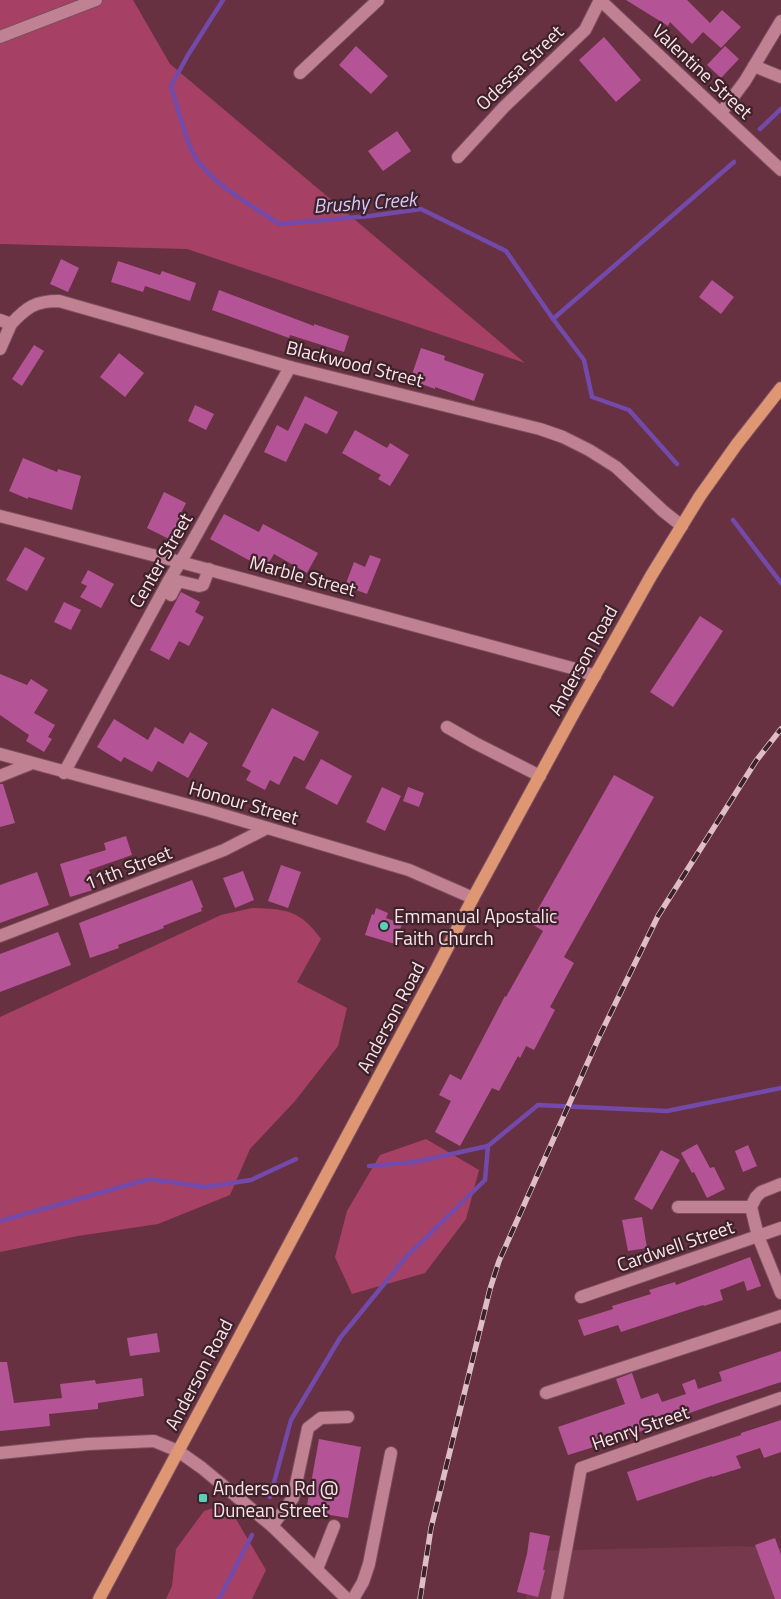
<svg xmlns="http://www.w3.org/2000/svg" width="781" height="1599" font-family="'Titillium Web',sans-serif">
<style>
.built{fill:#76384c}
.green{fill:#a74065}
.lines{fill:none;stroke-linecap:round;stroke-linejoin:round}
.stream{stroke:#734aa9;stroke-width:4.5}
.building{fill:#b45496}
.minor-casing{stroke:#7c4f5f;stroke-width:14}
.major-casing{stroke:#7c4f5f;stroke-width:14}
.minor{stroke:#c08293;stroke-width:12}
.major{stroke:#de9673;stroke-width:12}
.rail-casing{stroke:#debdc6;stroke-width:5.5}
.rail{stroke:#3c222a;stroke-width:4;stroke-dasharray:11;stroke-linecap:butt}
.poi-dot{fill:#5bcebb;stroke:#3c222a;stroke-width:2}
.labels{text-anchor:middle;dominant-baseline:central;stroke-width:4.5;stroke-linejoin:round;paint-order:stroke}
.street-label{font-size:19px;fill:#fee2e9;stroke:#3c222a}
.poi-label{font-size:19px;fill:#fee2e9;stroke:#3c222a;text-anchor:start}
.water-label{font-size:20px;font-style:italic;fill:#d7c6f8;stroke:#3c222a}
</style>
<rect width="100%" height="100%" fill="#673142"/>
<path class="built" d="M740,1546L781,1548V1599H526L531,1551Z"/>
<g class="green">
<path d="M0,0H133L170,64L525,363L187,249L0,244Z"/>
<path d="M252,908C286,909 300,910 321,939L297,982L347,1008L338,1046L295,1101L250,1149L230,1195L158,1224L78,1236L0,1252V1017L221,915Z"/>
<path d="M426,1139L479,1170L466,1219L425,1273L352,1294L335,1257L347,1211L380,1155Z"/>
<path d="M227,1504L266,1570L252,1599H166L172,1586L176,1549L204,1511Z"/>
</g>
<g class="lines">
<g class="stream">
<path d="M223,0L188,55L171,86C178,108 183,132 193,153C207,181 253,206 279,224L370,216L421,209L506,251L553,319L584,360L592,397L629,410L677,464"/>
<path d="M760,129L781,109"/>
<path d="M553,319L734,162"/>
<path d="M733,520L781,583"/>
<path d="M369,1166L415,1162L488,1146L538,1105L667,1111L781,1088"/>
<path d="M0,1221L149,1179L206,1187L251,1180L296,1159"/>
<path d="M270,1497L291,1420L340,1338L406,1257L485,1180L488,1146"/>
<path d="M219,1599L252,1535"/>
</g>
</g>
<g class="building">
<path d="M626,0H687L710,23L722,10L741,27L721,48L703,32L692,44L670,22L668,26Z"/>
<path d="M604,37L641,80L616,102L579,60Z"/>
<path d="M356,46L388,76L371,94L339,65Z"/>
<path d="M725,46L739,59L721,78L707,65Z"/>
<path d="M397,131L411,151L383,171L368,151Z"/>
<path d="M61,259L79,268L68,292L50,284Z"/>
<path d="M118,261L160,275L162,271L196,283L190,301L145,286L143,292L111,282Z"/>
<path d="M712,280L734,297L721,314L699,297Z"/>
<path d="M219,290L314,326V324L349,336L344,352L290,335L289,338L212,310Z"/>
<path d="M34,345L44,351L22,386L12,379Z"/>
<path d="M421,348L445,356L444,360L484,374L474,401L435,387V389L410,380Z"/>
<path d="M119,353L144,373L125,397L100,377Z"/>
<path d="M305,396L338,412L327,434L305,423L286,462L264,452L277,425L288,431Z"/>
<path d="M195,405L214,414L206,430L188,421Z"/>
<path d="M355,430L387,448L390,443L409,455L390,486L378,479L381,475L342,453Z"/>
<path d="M23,458L57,472L58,469L81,476L72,510L28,497V499L9,491Z"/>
<path d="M164,492L186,503L179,517L184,519L177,532L173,530L169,539L147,528Z"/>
<path d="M224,514L259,532L263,524L318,553L307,573L274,554L265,569L210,539Z"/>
<path d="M25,547L45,558L27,591L6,580Z"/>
<path d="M370,555L381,559L367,594L345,586L354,562L365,567Z"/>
<path d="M88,570L114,584L101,608L80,597L87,586L81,583Z"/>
<path d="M181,592L200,602L195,612L204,617L189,646L179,641L169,660L150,650Z"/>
<path d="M64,602L81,610L71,630L54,622Z"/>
<path d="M700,616L723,631L673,707L650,692Z"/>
<path d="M0,674L27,685L31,679L48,690L34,713L55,725L48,737L52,739L44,752L26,741L29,735L0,715Z"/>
<path d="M272,708L319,732L304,761L294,756L279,785L270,780L265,790L246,780L251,771L242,766Z"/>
<path d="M114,719L148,740L155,727L183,744L190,732L208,743L188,778L158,761L152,772L124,757L121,762L97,747Z"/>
<path d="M321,759L352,776L337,805L305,788Z"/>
<path d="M614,775L654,797L564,957L574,963L550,1007L555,1010L534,1050L526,1046L520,1058L518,1056L499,1091L492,1088L460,1146L435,1132L451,1101L439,1095L450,1074L461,1080L505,996L506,997L543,931L530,923Z"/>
<path d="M0,784H3L15,823L0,827Z"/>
<path d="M382,787L401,796L385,831L366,822Z"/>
<path d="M408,787L424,793L419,807L403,801Z"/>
<path d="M126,836L132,855L89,870L96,889L70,897L60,864L106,850L104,843Z"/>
<path d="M281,865L301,872L288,908L268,901Z"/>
<path d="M243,871L254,900L235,908L223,878Z"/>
<path d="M37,872L49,905L0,923V885Z"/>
<path d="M192,880L203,907L201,908L202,911L163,926L164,928L118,945L119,948L90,958L79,923Z"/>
<path d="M376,908L388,913L386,918L402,924L395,944L365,935L372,914L374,915Z"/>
<path d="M58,932L71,965L0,992V954Z"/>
<path d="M697,1144L710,1168L714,1167L725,1189L707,1198L694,1172L692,1173L681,1153Z"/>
<path d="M748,1145L757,1166L743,1172L735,1151Z"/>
<path d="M661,1150L680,1160L652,1210L634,1199Z"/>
<path d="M642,1217L647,1248L628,1251L622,1220Z"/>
<path d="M750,1257L761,1286L747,1291L744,1281L720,1290L723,1300L704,1306L703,1305L621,1332L618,1325L584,1336L578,1320L613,1309L612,1306L651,1294L649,1290L675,1282L676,1285Z"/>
<path d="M157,1333L160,1352L130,1356L127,1338Z"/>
<path d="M781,1351V1382L718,1403L681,1416L682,1417L607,1443L568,1455L558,1427L625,1404L616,1379L632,1373L641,1399L658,1393L662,1402L686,1394L682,1384L695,1379L698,1389L722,1381L719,1372Z"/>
<path d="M0,1362H7L14,1403L62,1398L60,1384L95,1380L96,1384L142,1378L144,1396L98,1403V1409L49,1414L50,1426L0,1431Z"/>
<path d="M781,1420V1452L764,1458L760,1448L736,1456L741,1468L712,1477V1476L637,1501L627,1472L741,1435V1433Z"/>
<path d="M319,1439L361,1447L348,1518L306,1511Z"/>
<path d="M530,1532L550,1536L543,1570H545L538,1597L517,1592L527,1554Z"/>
<path d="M775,1538L781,1555V1599H775L755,1545Z"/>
</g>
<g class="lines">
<g class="minor-casing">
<g id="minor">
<path d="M600,0L781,170"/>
<path d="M0,37L96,0"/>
<path d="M754,66L781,77"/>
<path d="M300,73L378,0"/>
<path d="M721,113L745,81L781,21"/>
<path d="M458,157L504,107L585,30L600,0"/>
<path d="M0,320L11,324C27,307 35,301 59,301L290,367L540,429L563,437L589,450L616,467L663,511L682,526"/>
<path d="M0,349L11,324"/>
<path d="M0,516L180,562L572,668L595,676"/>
<path d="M171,595L178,581L199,586L203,585L209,569"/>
<path d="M447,727L475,743L540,776"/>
<path d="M0,754L210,811L409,870L473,898"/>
<path d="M64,773L168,582L190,546L290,367"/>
<path d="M0,776L30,764"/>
<path d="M0,936L224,850L267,828"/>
<path d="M781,1184L761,1192L756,1197L751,1207L758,1236L781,1293"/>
<path d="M678,1207H751"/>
<path d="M581,1297L781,1228"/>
<path d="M546,1393L781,1316"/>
<path d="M0,1453L88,1444L154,1441L178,1451L202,1468L272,1526L347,1599"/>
<path d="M272,1526L293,1498L308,1428L321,1418L348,1417"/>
<path d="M317,1569L334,1526"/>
<path d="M353,1599L363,1582L369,1564L391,1453"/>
<path d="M557,1599L581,1468L781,1398"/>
</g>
</g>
<g class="major-casing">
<path id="major" d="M99,1599L436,970L473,898L575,711L651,576L700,496L737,444L781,388"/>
</g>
<use href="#minor" class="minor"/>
<use href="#major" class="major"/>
<g class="rail-casing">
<path id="rail" d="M420,1599L431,1528L490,1289L499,1261L600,1035L658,916L756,761L781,729"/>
</g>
<use href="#rail" class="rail"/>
</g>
<g class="poi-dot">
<circle cx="384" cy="926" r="5"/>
<rect x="198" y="1493" width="10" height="10" rx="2.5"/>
</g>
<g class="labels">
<g class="street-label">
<text transform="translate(519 67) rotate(-44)">Odessa Street</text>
<text transform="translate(703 71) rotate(43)">Valentine Street</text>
<text transform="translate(355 363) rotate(14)">Blackwood Street</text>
<text transform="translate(160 560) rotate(-60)">Center Street</text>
<text transform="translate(303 575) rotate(15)">Marble Street</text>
<text transform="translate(582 660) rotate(-61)">Anderson Road</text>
<text transform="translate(244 802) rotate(16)">Honour Street</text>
<text transform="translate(128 867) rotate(-21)">11th Street</text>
<text transform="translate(390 1017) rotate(-62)">Anderson Road</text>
<text transform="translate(675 1245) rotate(-19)">Cardwell Street</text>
<text transform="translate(198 1374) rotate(-62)">Anderson Road</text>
<text transform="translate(640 1427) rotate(-19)">Henry Street</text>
</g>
<g class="poi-label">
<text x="394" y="915">Emmanual Apostalic<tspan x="394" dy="22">Faith Church</tspan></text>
<text x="213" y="1487">Anderson Rd @<tspan x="213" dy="22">Dunean Street</tspan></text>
</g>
<g class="water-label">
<text transform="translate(365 202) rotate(-4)">Brushy Creek</text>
</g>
</g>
</svg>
